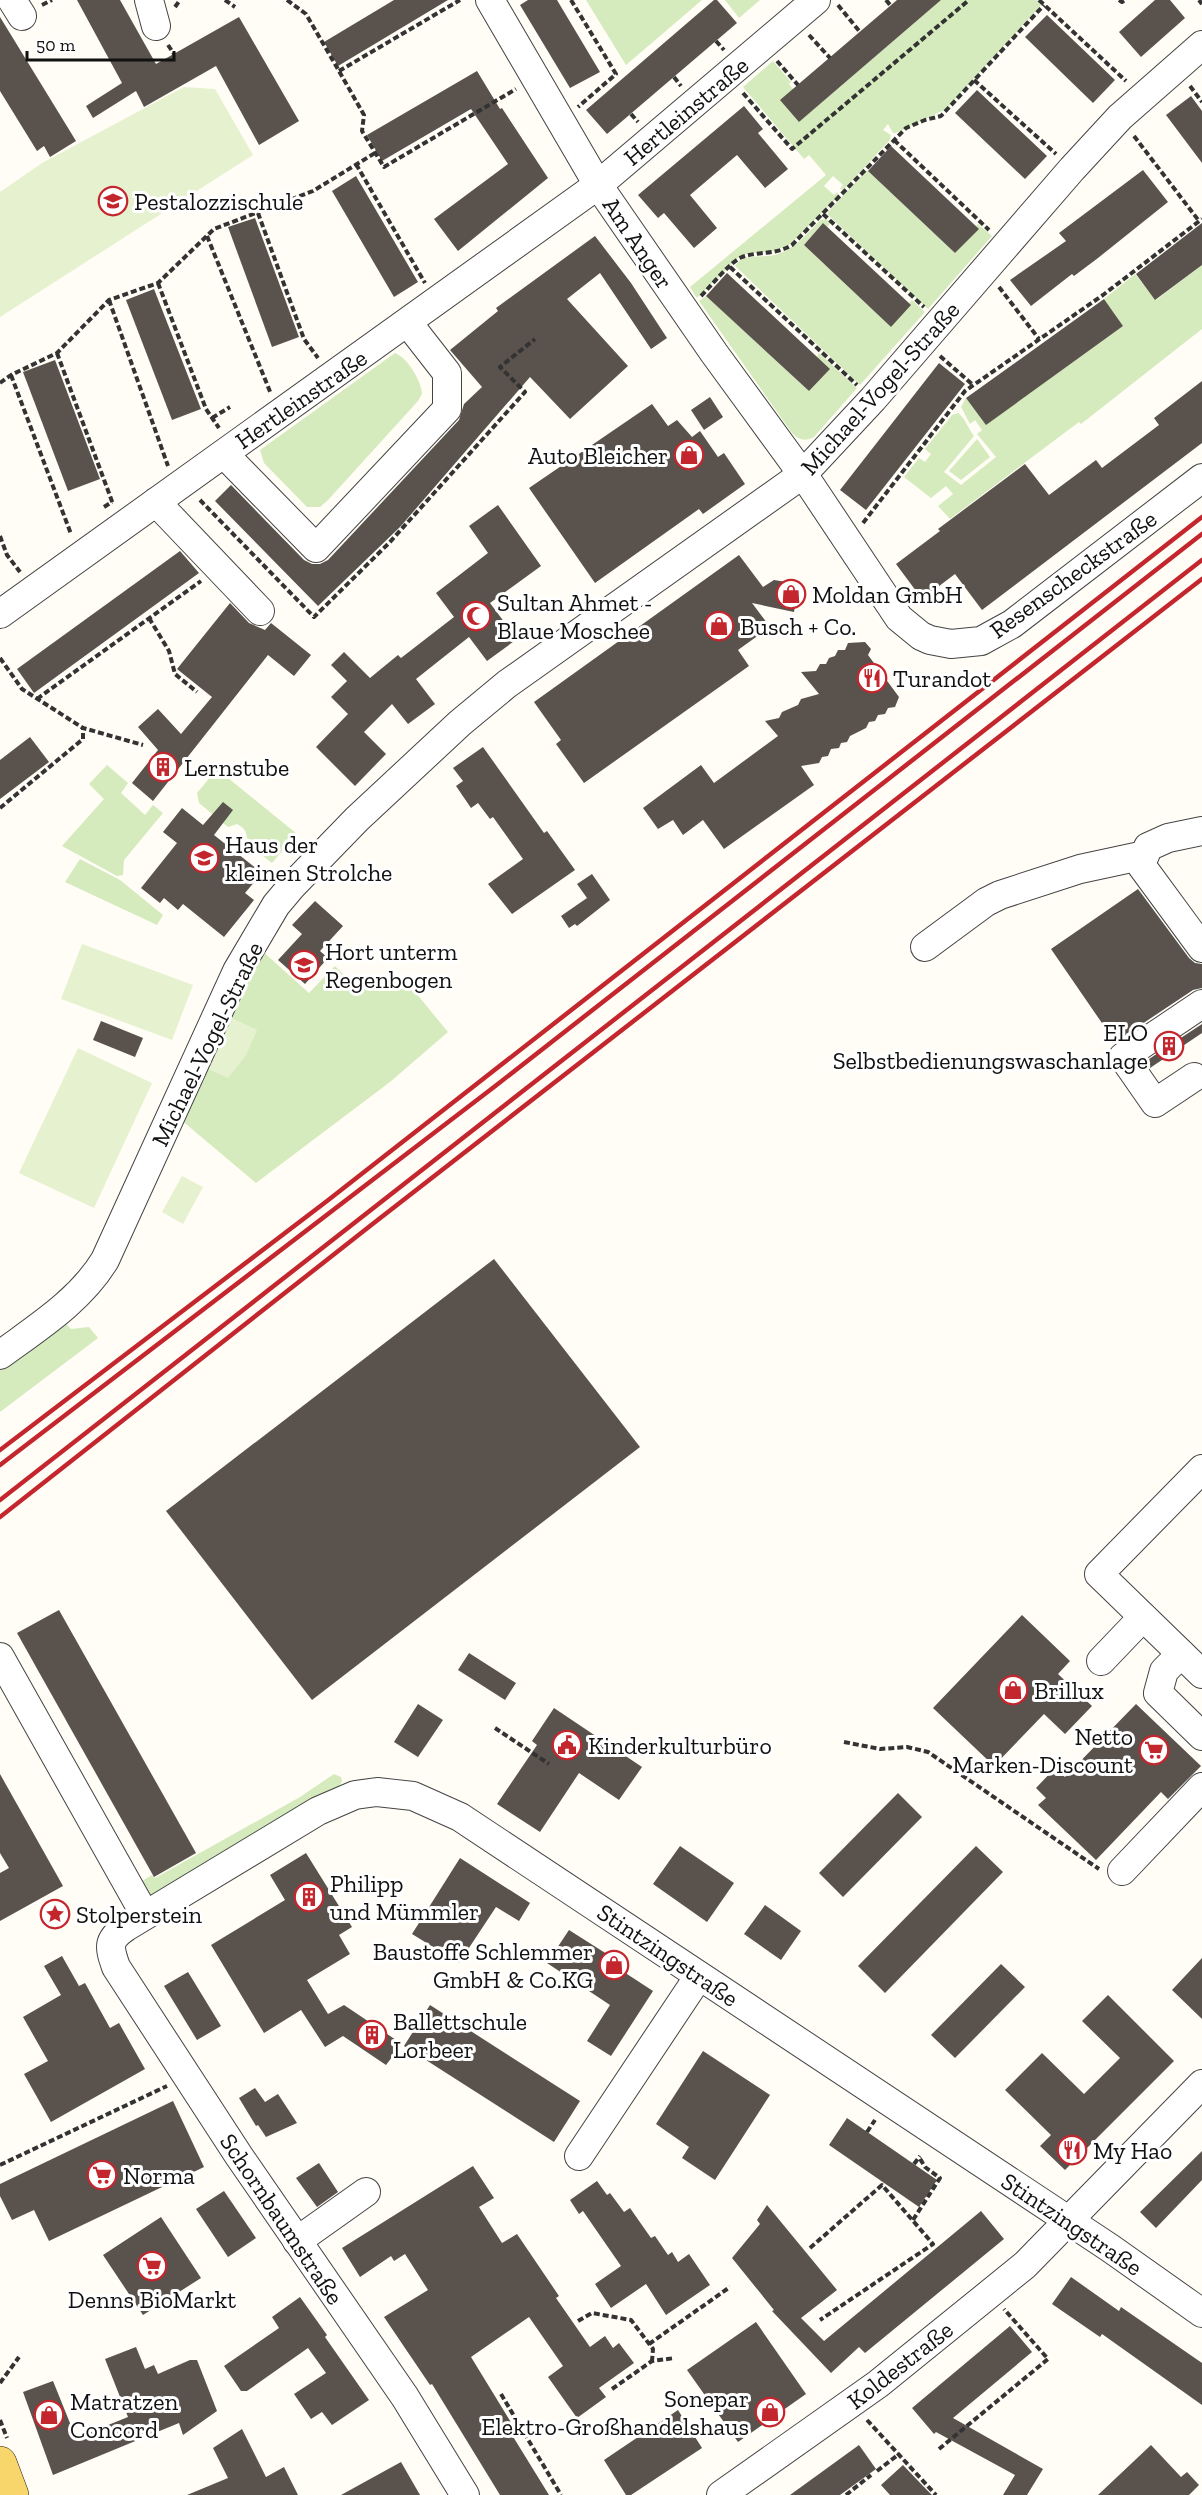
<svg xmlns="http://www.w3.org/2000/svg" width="1202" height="2495" font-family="'Zilla Slab',serif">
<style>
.green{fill:#d5ebbd}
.pitch{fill:#e6f2cf}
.building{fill:#5a524d}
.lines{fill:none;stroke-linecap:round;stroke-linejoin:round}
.minor-casing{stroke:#444;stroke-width:30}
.major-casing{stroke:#222;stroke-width:34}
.path{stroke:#333;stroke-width:4;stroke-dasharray:6 3;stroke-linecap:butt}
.minor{stroke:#fff;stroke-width:28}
.major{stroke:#f9d66b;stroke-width:33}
.rail{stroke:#c4262e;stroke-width:4.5}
.labels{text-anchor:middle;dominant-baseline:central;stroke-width:6;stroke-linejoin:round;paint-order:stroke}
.street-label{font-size:24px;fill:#111;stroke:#fff}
.poi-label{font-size:24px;fill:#111;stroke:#fff;text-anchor:start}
</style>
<rect width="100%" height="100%" fill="#fffdf5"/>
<g class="green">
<path d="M586,0H702L626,65Z"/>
<path d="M725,0H760L739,18Z"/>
<path d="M941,0H1037L1041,5L946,109L896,133H893L888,124L883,130L891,135L890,140L843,190L840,189L843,185L833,176L824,186L834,195L837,192L839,196L789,245L771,252L749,253L739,257L697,298L690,287L826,175L809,155L804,159L743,87L773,61L791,82L789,84L793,89L799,122Z"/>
<path d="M866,171H868L955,253L978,229L976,226L978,224L992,236L928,309L828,215V212Z"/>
<path d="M826,219L831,223L827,227L823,223L804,245L891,327L910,305L909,303L912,300L925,312L860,385L735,266C742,253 762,258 775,255C795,249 806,235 820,220Z"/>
<path d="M1202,265V329L1081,424L1079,422L950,519L938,506L953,494L946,486L931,498L904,477L919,458L925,462L931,454L925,449L952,415L958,413C965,418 968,428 974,436L944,472L961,485L996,457L977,434L982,430L975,420L970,424L961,407L966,398L986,424L1123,326L1104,299L1135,274L1156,300Z"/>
<path d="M706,296L809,391L830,369L817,357L819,353L857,388L814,437C805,442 799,440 792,433L699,301Z"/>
<path d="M395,353C408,358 421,381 422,394L418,401L328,500L320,507H307L264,463L260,450Z"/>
<path d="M977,439L990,457L961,480L949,471Z"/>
<path d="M107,765L128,783L121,793L145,815L153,805L163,813L124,860L123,875L117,876L62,846L104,799L89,784Z"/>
<path d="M217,769L297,834L272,863L263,856L266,852L247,838C246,830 244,828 237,824L228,827L199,803L197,793Z"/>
<path d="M80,859L120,880L163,915L157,925L65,882Z"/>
<path d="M259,948L309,993L335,966L355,986L406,981L448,1032L390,1082L256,1183L180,1119Z"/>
<path d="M62,1320L71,1329L89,1327L98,1338L0,1412V1370L11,1357Z"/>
<path d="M334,1774L341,1777L342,1781L339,1788L151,1902L137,1884L152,1875L155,1878L300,1797Z"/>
</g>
<g class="pitch">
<path d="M184,87L215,89L253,155L0,317V192L42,163Z"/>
<path d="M82,944L193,985L172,1040L61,999Z"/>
<path d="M232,1018L257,1030L246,1055L228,1078L208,1069Z"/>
<path d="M78,1048L152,1083L94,1208L19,1173Z"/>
<path d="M182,1176L203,1187L183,1224L162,1212Z"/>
</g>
<g class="building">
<path d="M77,0H120L156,64L239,17L299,121L259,145L216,66L144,107L136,91L93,118L86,106L122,83Z"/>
<path d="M394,0H448L338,66L324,42Z"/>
<path d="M528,0H557L600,72L570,88L520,5Z"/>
<path d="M714,0H717L737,23L607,134L586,110Z"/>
<path d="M897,0H941L799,122L780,100Z"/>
<path d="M1155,0H1170L1185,18L1141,57L1119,32Z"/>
<path d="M1047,15L1115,80L1093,103L1025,37Z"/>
<path d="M0,17L76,141L50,157L44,146L37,151L0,91Z"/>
<path d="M477,71L500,109L502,108L548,178L458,251L434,219L508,164L471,109L382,161L367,135Z"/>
<path d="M977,90L1047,156L1025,179L955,113Z"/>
<path d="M1191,96L1202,111V163L1166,115Z"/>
<path d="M744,106L763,129L758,133L788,169L765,188L737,155L690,195L717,228L694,248L664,213L658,218L638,195Z"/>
<path d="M891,146L979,229L955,253L868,171Z"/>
<path d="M1143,170L1168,202L1098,258L1074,276L1072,274L1031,306L1010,280L1066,241L1059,233Z"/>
<path d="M356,176L418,282L394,297L332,191Z"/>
<path d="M255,218L299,337L272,347L228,227Z"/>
<path d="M823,223L911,305L891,327L804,245Z"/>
<path d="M1202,223V265L1155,300L1136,274Z"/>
<path d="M595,236L631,283L667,338L651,349L600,273L567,299L628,366L570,419L530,377L400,527L318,606L215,501L231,485L304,560L312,564H320L328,560L459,420L464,404L482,387L450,350L498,311L496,308Z"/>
<path d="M727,273L830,369L809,391L706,296Z"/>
<path d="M154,289L201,409L172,420L126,300Z"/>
<path d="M1104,299L1123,326L986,425L966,398Z"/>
<path d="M55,360L100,479L68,491L23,372Z"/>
<path d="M939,363L965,384L866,510L840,490Z"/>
<path d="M1202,381V443L982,610L955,574L922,599L896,564L940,531L938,529L1025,464L1049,495L1096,460L1102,468L1159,425L1154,418Z"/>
<path d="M710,397L723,417L704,430L691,410Z"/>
<path d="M652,404L668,426L677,420L692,437L700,431L718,457L724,453L745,484L703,514L699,509L595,583L529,488Z"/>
<path d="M498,505L541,566L490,603L517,639L487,661L469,637L416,679L435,704L408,724L392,704L364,732L386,754L355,786L316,747L348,714L331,697L347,681L331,665L344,652L370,678L398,655L401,658L454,617L436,593L488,553L469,526Z"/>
<path d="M180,551L199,573L34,693L17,669Z"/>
<path d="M739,555L763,587L774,580L799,584L794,612L752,603L770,627L738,650L749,666L584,783L556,744L561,740L534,702Z"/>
<path d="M230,603L249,623L265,630L271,623L311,655L294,676L268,655L153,801L132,783L158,750L138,727L158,709L181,734L212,697L177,669Z"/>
<path d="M865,642L871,649L868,655L899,697L895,707L888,708L885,714L878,715L875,721L869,722L866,728L850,736L847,742L841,743L839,748L831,749L828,756L822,757L819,763L801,766L814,785L724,849L703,820L683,835L673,820L658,829L643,808L701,765L714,783L778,736L765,721L779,718L782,712L798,705L801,699L819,694L801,672L816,671L820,664H826L829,658L835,656L838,650H845L848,643Z"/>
<path d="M30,737L49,762L0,799V760Z"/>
<path d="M483,747L544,833L547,831L575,870L512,914L488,884L523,859L493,817L490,819L478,803L471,808L456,786L463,781L453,768Z"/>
<path d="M223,802L233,810L214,835L262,873L245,893L254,900L224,937L183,904L178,910L164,898L160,903L141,888L177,843L163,832L182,808L203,825Z"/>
<path d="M592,874L610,900L577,926L575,924L569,928L561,916L587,898L577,884Z"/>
<path d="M1138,889L1189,958L1195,963L1202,964V988L1193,990L1115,1042L1051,949Z"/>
<path d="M315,901L343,926L320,951L328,958L305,984L278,960L302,934L292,925Z"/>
<path d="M101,1021L143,1038L135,1057L93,1040Z"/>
<path d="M1202,1024V1033L1150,1068L1146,1061Z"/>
<path d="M494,1259L640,1447L312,1700L166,1511Z"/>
<path d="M59,1610L196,1853L154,1877L17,1633Z"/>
<path d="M1022,1615L1070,1661L1058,1674L1092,1706L1065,1734L1044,1714L994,1766L933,1708Z"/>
<path d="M469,1653L516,1683L505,1700L458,1670Z"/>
<path d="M418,1704L443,1720L418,1757L394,1742Z"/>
<path d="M1136,1704L1201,1766L1168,1799L1161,1792L1096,1860L1038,1805L1046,1798L1036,1788L1055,1768L1065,1777Z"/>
<path d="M554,1708L642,1767L619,1800L579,1773L540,1832L497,1804L537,1745L532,1741Z"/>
<path d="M0,1774L63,1886L0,1921V1873L9,1868L0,1853Z"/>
<path d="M898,1793L922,1817L843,1897L819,1873Z"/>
<path d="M680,1846L734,1883L707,1922L653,1884Z"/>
<path d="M976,1846L1003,1872L885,1993L858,1966Z"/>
<path d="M306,1853L352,1927L339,1935L350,1954L307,1980L328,2014L344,2005L402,2044L386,2065L343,2036L325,2047L301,2010L264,2033L211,1945L285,1900L270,1875Z"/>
<path d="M460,1858L530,1903L519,1921L496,1907L459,1963L412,1934Z"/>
<path d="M765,1905L801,1931L781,1960L744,1934Z"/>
<path d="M569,1930L610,1956L607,1961L653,1991L611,2056L587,2041L610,2005L547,1963Z"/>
<path d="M62,1956L79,1986L85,1983L110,2028L119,2023L145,2069L51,2122L24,2074L48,2061L23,2017L61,1995L44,1966Z"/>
<path d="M1202,1958V2019L1172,1990Z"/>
<path d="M1001,1964L1025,1987L955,2058L931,2035Z"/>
<path d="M188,1972L221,2026L197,2040L164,1986Z"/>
<path d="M1108,1995L1174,2061L1065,2170L1040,2146L1051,2135L1005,2090L1042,2053L1084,2094L1120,2058L1082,2021Z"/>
<path d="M430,2005L580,2101L554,2142L404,2046Z"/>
<path d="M703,2051L770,2095L715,2180L682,2158L689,2147L656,2124Z"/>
<path d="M255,2088L265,2102L278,2094L297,2123L266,2137L258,2125L256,2126L239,2098Z"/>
<path d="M173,2101L204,2167L49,2241L34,2210L12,2220L0,2196V2184Z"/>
<path d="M847,2118L937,2180L919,2207L829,2145Z"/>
<path d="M1202,2151V2180L1156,2228L1140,2212Z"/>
<path d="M319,2163L338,2192L317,2207L296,2178Z"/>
<path d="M473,2166L494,2198L479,2207L502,2243L517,2234L559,2296L556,2298L590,2347L605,2336L613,2348L619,2343L634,2363L599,2388L606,2397L577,2418L548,2377L563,2366L529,2317L471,2357L512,2424L507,2427L549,2495H500L432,2384L430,2385L384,2317L428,2290L405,2254L394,2261L391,2256L360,2277L342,2248Z"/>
<path d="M597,2181L607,2195L610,2193L624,2212L630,2208L651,2238L655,2236L668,2255L672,2252L678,2262L689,2254L710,2285L666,2315L646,2284L611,2308L595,2284L621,2266L583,2211L579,2214L570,2200Z"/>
<path d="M224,2191L256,2238L228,2257L196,2209Z"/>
<path d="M767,2205L837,2290L801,2318L824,2341L981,2211L1004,2239L865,2353L859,2347L831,2373L772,2311L774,2310L732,2258L760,2224L757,2220Z"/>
<path d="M161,2217L201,2278L143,2315L103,2255Z"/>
<path d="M1071,2277L1119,2311L1121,2307L1202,2363V2405L1102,2334L1100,2337L1052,2304Z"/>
<path d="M300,2297L327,2335L325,2337L369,2400L332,2425L322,2412L311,2419L294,2394L326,2373L308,2348L247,2391H241L224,2366L279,2328L272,2317Z"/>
<path d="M756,2322L806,2394L738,2442L687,2370Z"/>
<path d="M1010,2326L1032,2352L953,2418L1043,2469L1027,2495H1003L1015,2475L936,2432L934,2434L912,2408Z"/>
<path d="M136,2347L145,2369L154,2365L158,2374L190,2360H197L217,2411L183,2435L179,2423L53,2475L23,2392L53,2381L76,2438L128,2417L105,2359Z"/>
<path d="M678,2410L702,2448L631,2495H626L604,2460Z"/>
<path d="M242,2429L266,2477L284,2467L298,2495H187L228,2478L213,2448Z"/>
<path d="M859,2445L876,2469L840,2495H790Z"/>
<path d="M1151,2445L1181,2477L1187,2472L1199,2485L1189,2495H1098Z"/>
<path d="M401,2462L420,2495H341Z"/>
<path d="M903,2465L923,2486L932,2495H890L881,2485Z"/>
</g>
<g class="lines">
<g class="minor-casing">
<g id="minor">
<path d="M12,0L22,16"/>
<path d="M149,0L156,26"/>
<path d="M490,0L598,185L714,353L811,486L899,618L921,636L930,640L951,644L981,641L1012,624L1202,478"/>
<path d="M224,454L316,548L447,409V373L408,323"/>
<path d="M156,502L260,611"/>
<path d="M0,614L598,185L816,0"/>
<path d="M1202,831L1168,838L1148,847L1141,865L1202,948"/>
<path d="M925,947L986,902L1000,895L1080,869L1145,855"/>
<path d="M1194,1077L1155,1103L1123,1057L1202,1004"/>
<path d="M0,1355C38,1327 80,1301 105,1260L237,971L276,905L292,886L357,819L460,723L507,684L803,474L873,399L1072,169L1120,117L1202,45"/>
<path d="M1202,1469L1099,1574L1202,1674"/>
<path d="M1181,1654L1164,1671L1158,1693L1202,1736"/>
<path d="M0,1657L145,1915"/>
<path d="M1101,1661L1143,1617"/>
<path d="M1122,1871L1202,1787"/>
<path d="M579,2156L699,1976"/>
<path d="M297,2241L366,2192"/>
<path d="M465,2495L405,2397L239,2156L116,1967C109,1947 107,1940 126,1927L318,1811L355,1795L377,1792L413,1796L460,1817L1110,2248L1202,2313"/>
<path d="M721,2495L878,2384L1025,2265L1202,2084"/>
</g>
</g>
<g class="major-casing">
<path id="major" d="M0,2463L12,2495"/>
</g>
<g class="path">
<path d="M225,0L235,7"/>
<path d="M287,0L306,14L339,71L364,115L362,131L384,167L516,89"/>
<path d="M571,0L616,74L578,107"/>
<path d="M886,0L891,6"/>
<path d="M1039,0L1126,81"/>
<path d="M1119,0L1122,2L1125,0"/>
<path d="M1199,0L1202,4"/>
<path d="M42,5L52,0"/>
<path d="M838,5L860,32"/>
<path d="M175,7L180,0"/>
<path d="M809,35L830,58"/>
<path d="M716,41L724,50"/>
<path d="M168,45L174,54"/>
<path d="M777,61L798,85"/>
<path d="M339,71L460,0"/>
<path d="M674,77L681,86"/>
<path d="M974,80L1056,154"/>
<path d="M1190,86L1202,102"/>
<path d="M743,93L792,149L969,0"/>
<path d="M631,114L638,122"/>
<path d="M1134,136L1199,221"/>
<path d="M894,140L989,230"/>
<path d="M356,164L425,283"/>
<path d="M258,213L304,339L318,358"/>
<path d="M823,214L924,307"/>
<path d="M207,236L271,394"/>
<path d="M730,267L857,385"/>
<path d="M158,283L206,409L219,428"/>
<path d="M999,287L1039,339"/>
<path d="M701,296C711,286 730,262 742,257C759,251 776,255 792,245L906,128L925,120L941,116L1044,5"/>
<path d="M109,300L168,466"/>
<path d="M57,353L113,504"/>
<path d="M940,356L973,385"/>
<path d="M11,375L71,534"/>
<path d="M0,383L11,375L57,353L109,300L158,283L214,229L313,191L375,153"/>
<path d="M212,418L230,407"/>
<path d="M200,500L314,617L389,543L525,392L500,367L535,339"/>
<path d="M104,507L112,502"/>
<path d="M863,523L965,391L1103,295L1202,219"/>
<path d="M0,536L7,555L20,572"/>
<path d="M149,618L169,651L175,674L197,692"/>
<path d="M0,658L22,689L83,728L143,745"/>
<path d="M37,699L201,581"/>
<path d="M0,808L83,739V728"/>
<path d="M495,1728L549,1764"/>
<path d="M844,1742L880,1749L907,1747L928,1752L1099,1869"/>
<path d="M867,2132L875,2120"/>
<path d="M914,2164L920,2156"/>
<path d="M0,2165L167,2086"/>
<path d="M913,2220L940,2178L925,2167L919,2157"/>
<path d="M810,2248L882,2185L933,2244L820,2320"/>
<path d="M578,2321L592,2313L631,2320L653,2349L652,2361"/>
<path d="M649,2344L730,2287"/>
<path d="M0,2383L19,2357"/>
<path d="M612,2389L652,2361L675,2358"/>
<path d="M501,2394L561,2495"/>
<path d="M0,2420L7,2438"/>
<path d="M867,2420L936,2495"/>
<path d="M939,2449L1048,2359L1004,2309"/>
<path d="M877,2471L899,2454"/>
<path d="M846,2495L871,2475"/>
</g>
<use href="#minor" class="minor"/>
<use href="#major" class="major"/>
<g class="rail">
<path d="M0,1450L327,1201L1202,517"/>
<path d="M0,1465L494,1087L1202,534"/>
<path d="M0,1500L1202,560"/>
<path d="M0,1517L370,1226L1202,579"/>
</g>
</g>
<defs>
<g id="school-ring" transform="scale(1.5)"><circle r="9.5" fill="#fff" stroke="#c4262e" stroke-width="1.5"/><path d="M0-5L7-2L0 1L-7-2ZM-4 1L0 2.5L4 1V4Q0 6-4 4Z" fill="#c4262e"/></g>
<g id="shop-ring" transform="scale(1.5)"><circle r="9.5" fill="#fff" stroke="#c4262e" stroke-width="1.5"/><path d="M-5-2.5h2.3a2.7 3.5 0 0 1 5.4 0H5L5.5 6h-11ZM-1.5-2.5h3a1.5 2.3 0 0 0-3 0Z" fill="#c4262e"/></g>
<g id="mosque-ring" transform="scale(1.5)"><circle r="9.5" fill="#fff" stroke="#c4262e" stroke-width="1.5"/><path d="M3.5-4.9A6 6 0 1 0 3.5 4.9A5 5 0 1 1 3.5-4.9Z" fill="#c4262e"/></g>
<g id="restaurant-ring" transform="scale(1.5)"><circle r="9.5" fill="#fff" stroke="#c4262e" stroke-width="1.5"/><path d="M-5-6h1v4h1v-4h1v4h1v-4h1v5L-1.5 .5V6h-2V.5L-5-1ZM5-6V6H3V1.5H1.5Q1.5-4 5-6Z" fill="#c4262e"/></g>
<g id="building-ring" transform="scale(1.5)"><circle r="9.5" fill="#fff" stroke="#c4262e" stroke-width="1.5"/><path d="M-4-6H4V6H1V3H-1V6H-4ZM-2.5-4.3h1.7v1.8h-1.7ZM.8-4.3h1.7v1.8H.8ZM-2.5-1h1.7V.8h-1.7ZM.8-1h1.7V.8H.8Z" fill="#c4262e"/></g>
<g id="civic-ring" transform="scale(1.5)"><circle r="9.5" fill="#fff" stroke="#c4262e" stroke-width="1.5"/><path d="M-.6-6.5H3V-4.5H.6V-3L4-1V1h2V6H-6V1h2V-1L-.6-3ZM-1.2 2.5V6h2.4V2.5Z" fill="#c4262e"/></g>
<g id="supermarket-ring" transform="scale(1.5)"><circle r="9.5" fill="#fff" stroke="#c4262e" stroke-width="1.5"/><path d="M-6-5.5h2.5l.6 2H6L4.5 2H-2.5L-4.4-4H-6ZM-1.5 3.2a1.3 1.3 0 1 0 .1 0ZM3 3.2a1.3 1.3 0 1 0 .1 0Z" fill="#c4262e"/></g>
<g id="sight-ring" transform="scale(1.5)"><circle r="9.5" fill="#fff" stroke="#c4262e" stroke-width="1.5"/><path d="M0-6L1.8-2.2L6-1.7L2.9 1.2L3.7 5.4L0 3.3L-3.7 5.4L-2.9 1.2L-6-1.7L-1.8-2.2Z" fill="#c4262e"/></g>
</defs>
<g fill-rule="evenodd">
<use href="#school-ring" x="113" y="201"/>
<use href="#shop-ring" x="689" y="455"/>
<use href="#shop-ring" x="791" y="594"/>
<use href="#mosque-ring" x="476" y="616"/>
<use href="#shop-ring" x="719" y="626"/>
<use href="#restaurant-ring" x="872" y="678"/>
<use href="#building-ring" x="163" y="767"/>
<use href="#school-ring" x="204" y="858"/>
<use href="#school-ring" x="304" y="965"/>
<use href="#building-ring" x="1169" y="1046"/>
<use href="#shop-ring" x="1013" y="1690"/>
<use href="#civic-ring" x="567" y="1745"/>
<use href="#supermarket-ring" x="1154" y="1750"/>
<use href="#building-ring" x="309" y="1897"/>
<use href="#sight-ring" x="55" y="1914"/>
<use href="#shop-ring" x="614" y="1965"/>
<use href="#building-ring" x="372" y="2035"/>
<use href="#restaurant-ring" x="1072" y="2150"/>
<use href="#supermarket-ring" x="102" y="2175"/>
<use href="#supermarket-ring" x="152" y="2266"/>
<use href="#shop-ring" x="770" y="2412"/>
<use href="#shop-ring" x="49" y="2415"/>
</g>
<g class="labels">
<g class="street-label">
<text transform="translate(686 111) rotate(-40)">Hertleinstraße</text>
<text transform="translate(638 243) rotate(56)">Am Anger</text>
<text transform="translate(880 388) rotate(-48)">Michael-Vogel-Straße</text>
<text transform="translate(301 399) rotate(-35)">Hertleinstraße</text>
<text transform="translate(1073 574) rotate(-36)">Resenscheckstraße</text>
<text transform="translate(207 1044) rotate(-64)">Michael-Vogel-Straße</text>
<text transform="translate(668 1955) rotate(34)">Stintzingstraße</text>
<text transform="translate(282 2219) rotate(56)">Schornbaumstraße</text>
<text transform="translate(1072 2224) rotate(34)">Stintzingstraße</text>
<text transform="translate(900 2365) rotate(-38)">Koldestraße</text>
</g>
<g class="poi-label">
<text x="134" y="201">Pestalozzischule</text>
<text x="668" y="455" text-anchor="end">Auto Bleicher</text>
<text x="812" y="594">Moldan GmbH</text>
<text x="497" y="602">Sultan Ahmet -<tspan x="497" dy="28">Blaue Moschee</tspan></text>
<text x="740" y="626">Busch + Co.</text>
<text x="893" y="678">Turandot</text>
<text x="184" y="767">Lernstube</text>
<text x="225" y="844">Haus der<tspan x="225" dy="28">kleinen Strolche</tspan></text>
<text x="325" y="951">Hort unterm<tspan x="325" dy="28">Regenbogen</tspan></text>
<text x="1148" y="1032" text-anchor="end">ELO<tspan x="1148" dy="28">Selbstbedienungswaschanlage</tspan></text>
<text x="1034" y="1690">Brillux</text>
<text x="1133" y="1736" text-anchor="end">Netto<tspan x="1133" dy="28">Marken-Discount</tspan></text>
<text x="588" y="1745">Kinderkulturbüro</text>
<text x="330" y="1883">Philipp<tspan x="330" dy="28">und Mümmler</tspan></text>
<text x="76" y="1914">Stolperstein</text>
<text x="593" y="1951" text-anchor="end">Baustoffe Schlemmer<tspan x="593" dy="28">GmbH &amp; Co.KG</tspan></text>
<text x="393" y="2021">Ballettschule<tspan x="393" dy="28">Lorbeer</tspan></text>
<text x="1093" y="2150">My Hao</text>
<text x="123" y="2175">Norma</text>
<text x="152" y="2299" text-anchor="middle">Denns BioMarkt</text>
<text x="749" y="2398" text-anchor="end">Sonepar<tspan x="749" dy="28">Elektro-Großhandelshaus</tspan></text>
<text x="70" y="2401">Matratzen<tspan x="70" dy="28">Concord</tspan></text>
</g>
</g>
<path d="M27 51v9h147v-9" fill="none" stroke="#111111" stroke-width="3"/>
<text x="36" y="51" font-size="18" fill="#111111" stroke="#ffffff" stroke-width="4.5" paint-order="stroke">50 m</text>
</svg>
